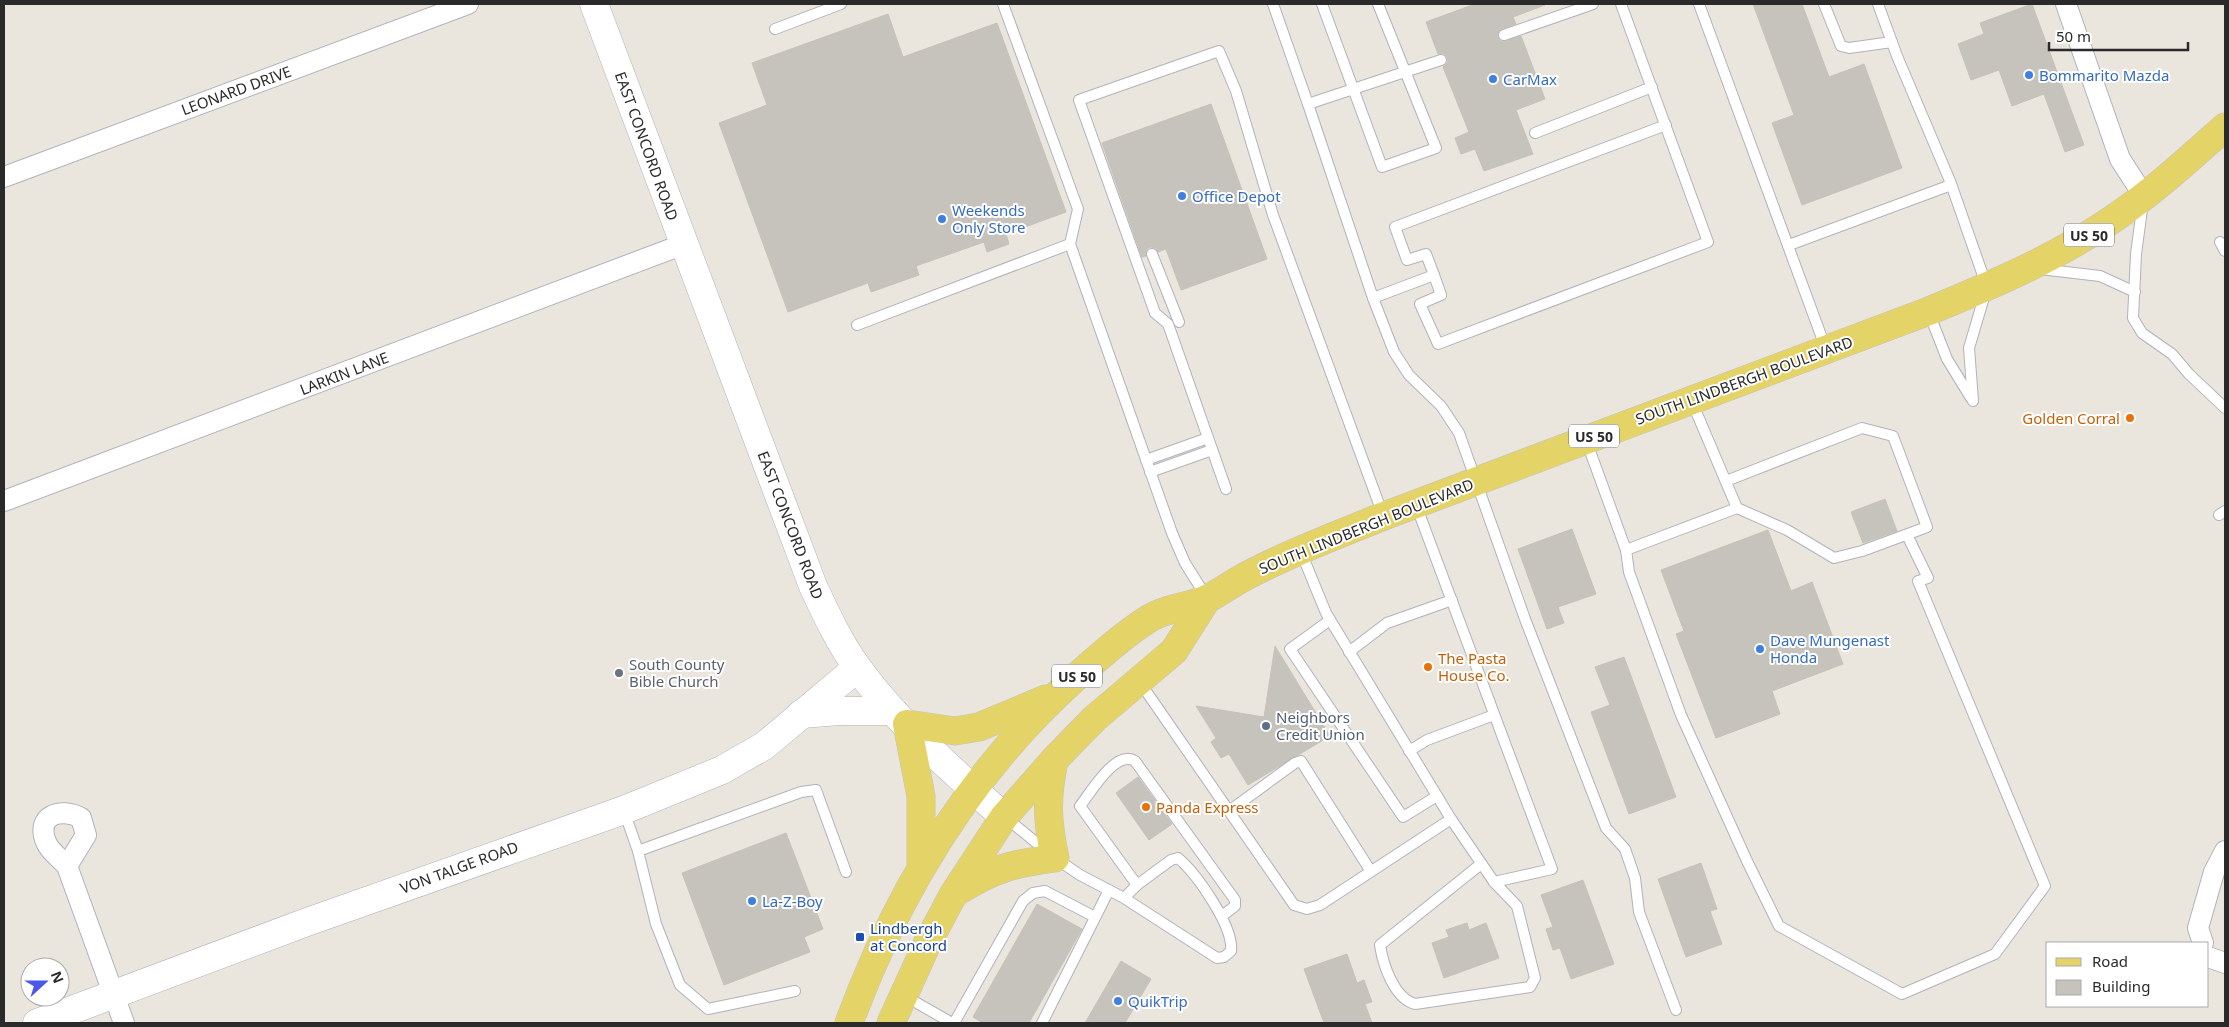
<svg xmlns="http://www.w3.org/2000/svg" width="2229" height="1027" font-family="'Noto Sans',sans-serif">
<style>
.building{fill:#c6c3bc;stroke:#c6c2b7}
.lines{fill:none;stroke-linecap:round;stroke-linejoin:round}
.lane-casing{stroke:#b0b2bc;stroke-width:12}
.street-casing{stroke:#b0b2bc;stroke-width:22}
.secondary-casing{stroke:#b0b2bc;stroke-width:29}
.primary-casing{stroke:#c3c3c3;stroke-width:29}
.lane{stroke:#fff;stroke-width:10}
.street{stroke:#fff;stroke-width:20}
.secondary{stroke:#fff;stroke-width:28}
.primary{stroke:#e4d468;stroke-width:28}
.shop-dot{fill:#3f7fe0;stroke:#fff;stroke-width:2}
.food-dot{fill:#e8710a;stroke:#fff;stroke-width:2}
.worship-dot{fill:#6b7280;stroke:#fff;stroke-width:2}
.service-dot{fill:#5c6f8a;stroke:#fff;stroke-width:2}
.transit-dot{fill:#1a4fb4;stroke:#fff;stroke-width:2}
.labels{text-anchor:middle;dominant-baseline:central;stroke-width:4;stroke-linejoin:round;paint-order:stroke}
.shield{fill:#fff;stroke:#6a6a6a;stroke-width:1}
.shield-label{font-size:14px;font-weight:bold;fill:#2a2a2a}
.shop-label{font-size:15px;fill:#366cbe;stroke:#fff;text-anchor:start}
.street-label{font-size:15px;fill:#2a2a2a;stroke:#fff}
.food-label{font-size:15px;fill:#c56008;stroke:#fff;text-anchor:start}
.worship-label{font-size:15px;fill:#5b616d;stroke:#fff;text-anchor:start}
.service-label{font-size:15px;fill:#4e5e75;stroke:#fff;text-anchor:start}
.transit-label{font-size:15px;fill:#164399;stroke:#fff;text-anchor:start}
</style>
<rect width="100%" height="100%" fill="#ebe6dd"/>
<g class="building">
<path d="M1475,4L1545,5L1513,17L1516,24L1501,29L1497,34L1499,40L1503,42L1521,36L1545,99L1516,110L1533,154L1484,171L1475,149L1461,154L1455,138L1469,132L1443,67L1448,62L1447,57L1443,53L1438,54L1426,22Z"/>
<path d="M1753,4H1802L1829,77L1864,64L1902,168L1802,205L1772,123L1794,115Z"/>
<path d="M2032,4L2084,145L2065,152L2044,94L2012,106L1999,70L1971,80L1958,44L1984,34L1980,23Z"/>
<path d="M888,14L903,57L997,23L1066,212L1006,234L1009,244L987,252L984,242L916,266L919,275L871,292L868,283L788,312L719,123L767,105L752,63Z"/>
<path d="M1211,104L1267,259L1181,290L1166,249L1158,252L1156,248L1150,247L1146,250V256L1142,257L1102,143Z"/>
<path d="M1885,499L1897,531L1863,543L1851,512Z"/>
<path d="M1572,529L1596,594L1558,607L1564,623L1547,629L1518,549Z"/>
<path d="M1768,530L1791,591L1812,582L1843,664L1772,691L1780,714L1716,738L1676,634L1684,631L1661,570Z"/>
<path d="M1275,646L1330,736L1248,785L1229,754L1221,758L1211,742L1216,738L1196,706L1264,717Z"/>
<path d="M1624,657L1676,797L1629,814L1591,712L1610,705L1595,667Z"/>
<path d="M1138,777L1172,824L1149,840L1116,793Z"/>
<path d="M786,833L823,929L804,937L810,952L724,985L682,873Z"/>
<path d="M1701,863L1717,909L1710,911L1722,944L1686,957L1658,879Z"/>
<path d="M1583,880L1614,964L1571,979L1560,948L1553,950L1546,929L1553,927L1541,895Z"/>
<path d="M1037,904L1082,929L1029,1023H983L973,1017Z"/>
<path d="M1467,923L1469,930L1486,923L1499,958L1444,978L1432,943L1449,937L1446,930Z"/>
<path d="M1347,954L1357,983L1364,980L1372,1002L1365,1004L1372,1023H1324L1304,969Z"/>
<path d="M1121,961L1151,979L1125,1023H1085Z"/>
</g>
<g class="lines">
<g class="lane-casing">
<g id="lane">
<path d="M1003,4L1078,209L1070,244L1172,533L1185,563L1207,598"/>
<path d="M1273,4L1308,104"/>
<path d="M1322,4L1382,167L1436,148L1378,4"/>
<path d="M1699,4L1826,349"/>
<path d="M1824,4L1841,46L1849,48L1892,42"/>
<path d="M1878,4L1897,56L1950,181L1987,287L1969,348L1973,401"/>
<path d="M775,29L841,4"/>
<path d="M1504,35L1593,4"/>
<path d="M1441,60L1308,104L1373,298L1394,352L1409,375L1441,406L1459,433L1525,619L1606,828L1625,849L1635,878L1639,912L1676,1010"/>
<path d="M1535,133L1652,87"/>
<path d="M2143,202L2136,254L2133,318L2142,333L2172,354L2189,374L2225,408"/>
<path d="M2220,242L2225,251"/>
<path d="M1789,245L1951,185"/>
<path d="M1152,254L1179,322"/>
<path d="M2040,269L2100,276L2135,292"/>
<path d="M1434,275L1426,254L1407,260L1395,227L1666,125"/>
<path d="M1373,298L1434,275L1441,295L1420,304L1438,344L1708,242L1621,4"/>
<path d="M1929,313L1947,359L1971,398"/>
<path d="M857,325L1070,244"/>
<path d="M1586,440L1626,550L1629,572L1681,715L1747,861L1779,926L1902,994L1995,954L2045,886L1918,581L1928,578L1907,535"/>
<path d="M1146,460L1208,438"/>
<path d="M1150,472L1212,450"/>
<path d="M1726,481L1862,428L1893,436L1927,527L1862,551L1834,558L1787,530L1737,508"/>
<path d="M1226,489L1168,324L1155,313L1079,100L1219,51L1236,91L1273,215L1383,515"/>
<path d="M1416,505L1552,869L1494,882L1451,819"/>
<path d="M2219,515L2225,511"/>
<path d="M1626,550L1737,508L1692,402"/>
<path d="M1330,620L1290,649L1403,817L1437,796"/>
<path d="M1349,652L1387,623L1452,600"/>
<path d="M1139,681L1294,905L1307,909L1320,905L1451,819L1326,613L1301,552"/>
<path d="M1409,751L1427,740L1494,715"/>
<path d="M624,811L638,851L656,924L680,985L708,1009L795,991"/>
<path d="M1229,811L1295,763L1301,761L1370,870"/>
<path d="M1005,817L1055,858L1080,875L1124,898L1217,958L1224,957L1231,951C1234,927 1197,874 1178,858L1171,860L1137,885L1124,898"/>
<path d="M638,851L801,792L816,790L846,872"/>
<path d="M1481,864L1380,945C1383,965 1394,998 1415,1004L1530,987L1535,978L1517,906L1494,882"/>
<path d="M1137,885L1080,806C1091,792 1116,749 1135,761L1235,900V906L1222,916"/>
<path d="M903,995L952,1023"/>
<path d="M954,1023L1023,901L1033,893L1045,891L1095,917"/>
<path d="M1042,1023L1109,890"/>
</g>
</g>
<g class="street-casing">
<g id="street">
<path d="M2066,4L2120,159L2144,196"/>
<path d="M4,177L468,4"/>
<path d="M4,501L684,244"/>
<path d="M67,866L86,835L81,818C61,807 35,815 46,842C50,852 60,858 67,866L124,1023"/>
<path d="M2203,943L2198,928L2214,872L2225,851"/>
<path d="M2208,957L2225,963"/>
</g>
</g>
<g class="secondary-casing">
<g id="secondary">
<path d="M594,4L813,586C826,614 839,642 857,667C897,723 953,771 1004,817"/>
<path d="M801,714L839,711H893"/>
<path d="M37,1023L307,922L624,810L722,770L764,746L857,668"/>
</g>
</g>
<g class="primary-casing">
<g id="primary">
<path d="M921,865V796L907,724L955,731L979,727L1046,699"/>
<path d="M958,891C995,868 1012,864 1055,858C1047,821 1046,799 1054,761"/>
<path d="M849,1023C898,890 969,773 1075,678C1099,657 1123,635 1150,618C1168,607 1191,607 1209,598C1222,591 1233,583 1246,576C1290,553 1337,535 1384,516L1929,311C1992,285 2056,258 2113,219C2153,192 2189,159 2225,127"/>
<path d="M891,1023L927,944L953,895L1004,817L1054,760L1094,719L1174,651L1207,599"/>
</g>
</g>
<use href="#lane" class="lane"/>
<use href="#street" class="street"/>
<use href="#secondary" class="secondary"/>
<use href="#primary" class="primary"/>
</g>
<g class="shop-dot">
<circle cx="2029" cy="75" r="5"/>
<circle cx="1493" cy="79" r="5"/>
<circle cx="1182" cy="196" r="5"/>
<circle cx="942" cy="219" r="5"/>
<circle cx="1760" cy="649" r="5"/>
<circle cx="752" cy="901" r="5"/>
<circle cx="1118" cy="1001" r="5"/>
</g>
<g class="food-dot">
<circle cx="2130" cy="418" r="5"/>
<circle cx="1428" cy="667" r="5"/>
<circle cx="1146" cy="807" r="5"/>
</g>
<circle class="worship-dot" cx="619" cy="673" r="5"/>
<circle class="service-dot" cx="1266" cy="726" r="5"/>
<rect class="transit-dot" x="855" y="932" width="10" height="10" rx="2.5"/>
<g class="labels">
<g class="shield">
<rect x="2064" y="223.5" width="50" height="23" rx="4"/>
<rect x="1569" y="424.5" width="50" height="23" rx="4"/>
<rect x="1052" y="664.5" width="50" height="23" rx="4"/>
</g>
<g class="shield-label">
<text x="2089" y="235">US 50</text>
<text x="1594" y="436">US 50</text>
<text x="1077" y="676">US 50</text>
</g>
<g class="shop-label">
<text x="2039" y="75">Bommarito Mazda</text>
<text x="1503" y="79">CarMax</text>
<text x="1192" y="196">Office Depot</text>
<text x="952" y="210">Weekends<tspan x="952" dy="17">Only Store</tspan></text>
<text x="1770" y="640">Dave Mungenast<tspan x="1770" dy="17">Honda</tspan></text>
<text x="762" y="901">La-Z-Boy</text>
<text x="1128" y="1001">QuikTrip</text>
</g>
<g class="street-label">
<text transform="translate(236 90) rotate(-20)">LEONARD DRIVE</text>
<text transform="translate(647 146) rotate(70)">EAST CONCORD ROAD</text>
<text transform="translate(344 373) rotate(-21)">LARKIN LANE</text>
<text transform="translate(1744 380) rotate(-20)">SOUTH LINDBERGH BOULEVARD</text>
<text transform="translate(791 525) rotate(69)">EAST CONCORD ROAD</text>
<text transform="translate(1366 526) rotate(-22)">SOUTH LINDBERGH BOULEVARD</text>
<text transform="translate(459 867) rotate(-20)">VON TALGE ROAD</text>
</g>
<g class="food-label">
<text x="2120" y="418" text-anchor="end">Golden Corral</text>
<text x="1438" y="658">The Pasta<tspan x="1438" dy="17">House Co.</tspan></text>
<text x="1156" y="807">Panda Express</text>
</g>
<g class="worship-label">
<text x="629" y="664">South County<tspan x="629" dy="17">Bible Church</tspan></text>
</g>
<g class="service-label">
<text x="1276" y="717">Neighbors<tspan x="1276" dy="17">Credit Union</tspan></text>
</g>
<g class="transit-label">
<text x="870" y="928">Lindbergh<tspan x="870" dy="17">at Concord</tspan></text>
</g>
</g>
<rect width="2229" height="1027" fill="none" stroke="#2a2a2a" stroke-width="10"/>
<rect x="2046" y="942" width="162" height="65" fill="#ffffff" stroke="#aaaaaa"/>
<rect x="2056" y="958" width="25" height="8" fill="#e4d468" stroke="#aaaaaa"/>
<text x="2092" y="967" font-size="15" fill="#2a2a2a">Road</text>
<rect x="2056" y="980" width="25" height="15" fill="#c6c3bc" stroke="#aaaaaa"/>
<text x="2092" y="992" font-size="15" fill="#2a2a2a">Building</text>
<g transform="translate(45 982) rotate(69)"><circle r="24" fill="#ffffff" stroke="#aaaaaa"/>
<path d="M0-4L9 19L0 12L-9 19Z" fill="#4a58ea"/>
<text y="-8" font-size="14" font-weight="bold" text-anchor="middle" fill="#2a2a2a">N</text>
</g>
<path d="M2049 42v8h139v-8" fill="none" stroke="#2a2a2a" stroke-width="2.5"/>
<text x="2056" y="42" font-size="15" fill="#2a2a2a" stroke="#ffffff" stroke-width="4" paint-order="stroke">50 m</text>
</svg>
